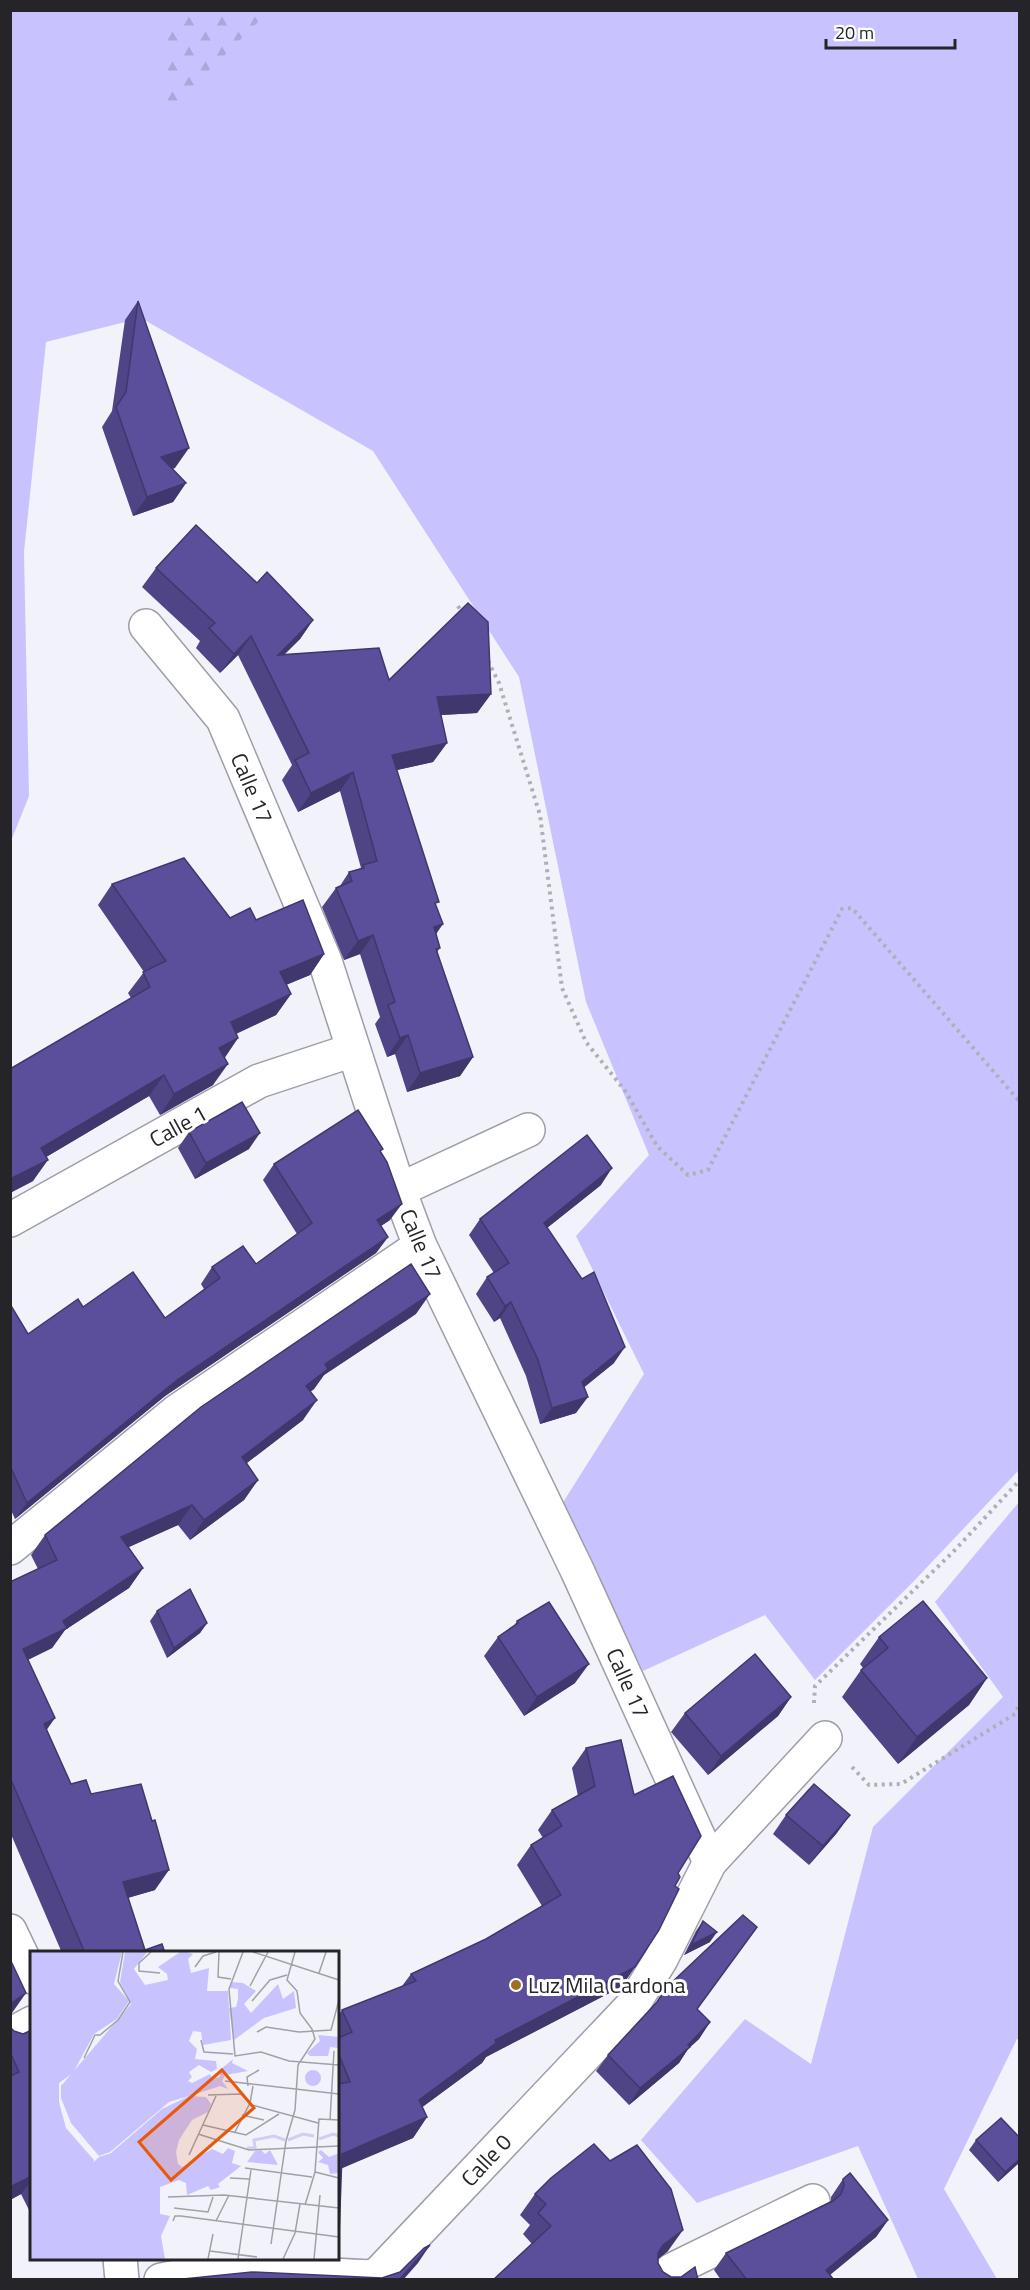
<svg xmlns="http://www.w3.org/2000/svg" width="1030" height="2290" font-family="'Titillium Web',sans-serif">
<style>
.grass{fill:#c8c3fe}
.forest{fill:url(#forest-firs)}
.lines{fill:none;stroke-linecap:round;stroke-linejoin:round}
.minor-casing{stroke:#9e9ea7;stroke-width:36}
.path{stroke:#afafb6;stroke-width:4;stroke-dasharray:3 4.5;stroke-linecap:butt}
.minor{stroke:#fff;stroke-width:33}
.wall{fill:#4e4486}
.shaded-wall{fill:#40376d}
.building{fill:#5b4f9c;stroke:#40376d;stroke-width:1.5}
.poi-dot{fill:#9c701f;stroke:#fff;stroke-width:2}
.labels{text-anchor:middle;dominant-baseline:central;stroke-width:6;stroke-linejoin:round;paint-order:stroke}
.street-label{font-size:22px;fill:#252529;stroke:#fff}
.poi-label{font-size:22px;fill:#252529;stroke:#fff;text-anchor:start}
.inset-river{fill:none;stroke:#d0cef1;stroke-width:3}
.inset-road{fill:none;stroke:#a0a0a7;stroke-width:1.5}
.view{fill:#e8590c;fill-opacity:0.15;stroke:#e8590c;stroke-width:3}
.inset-edge{fill:none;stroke:#252529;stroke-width:3}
</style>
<defs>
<pattern id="forest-firs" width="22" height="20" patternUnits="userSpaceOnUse" patternTransform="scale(1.5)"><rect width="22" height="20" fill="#c8c3fe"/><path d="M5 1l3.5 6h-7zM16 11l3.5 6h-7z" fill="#aca7da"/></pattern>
</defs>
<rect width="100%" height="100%" fill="#f2f2fb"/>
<g class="grass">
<path d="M11,11H1019V1470L913,1582L815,1680L765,1615L643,1671L562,1504L644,1374L576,1236L649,1155L586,1002L519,677L373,451L141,318L46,342L24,552L29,796L11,841Z"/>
<path d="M1019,1502V2039H1017L944,2189L997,2279H918L858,2146L697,2203L641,2140L745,2019L811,2064L873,1827L1003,1697L935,1602Z"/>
</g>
<path class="forest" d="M162,11V10L269,11L163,116Z"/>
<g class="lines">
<g class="minor-casing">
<g id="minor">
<path d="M146,626L223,719L325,961L399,1190L420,1246L577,1570L710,1862"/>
<path d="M399,1190L528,1130"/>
<path d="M10,1220L259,1081L353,1050"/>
<path d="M10,1548L176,1412L420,1246"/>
<path d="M10,1931L32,1977"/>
<path d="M10,2035L32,2023"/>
<path d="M120,2258L122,2280"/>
<path d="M161,2280C229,2265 301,2274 370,2277L379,2273L632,2006L661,1959L710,1862L825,1738"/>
<path d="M661,2280L672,2270L813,2201"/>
</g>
</g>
<g class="path">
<path d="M458,606L463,615"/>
<path d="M488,661L499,683L540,815L562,988L586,1042L626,1092L657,1146L688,1175L708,1170L842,909L852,908L1020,1102"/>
<path d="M814,1703L815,1686L953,1552L1020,1480"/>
<path d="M852,1767L869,1785L901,1784L1015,1714L1020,1703"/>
</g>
<use href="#minor" class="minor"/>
</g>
<g class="wall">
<path d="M138,301L175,468L172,469L186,483L173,502L133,516L102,427L112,411L125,320Z"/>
<path d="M156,568L257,583L313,620L300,639L284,655L389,680L491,694L477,713L441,715L447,743L433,762L397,770L436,906V934L440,948L437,952L473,1057L460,1076L407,1092L395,1054L387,1057L375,1024L380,1017L360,954L344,960L322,907L336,888L340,886L349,872L361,868L340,791L298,812L282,780L292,765L238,655L220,673L196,648L200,641L142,587Z"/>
<path d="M112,884L230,918L256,920L324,954L310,975L286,985L291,994L276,1015L236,1034L238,1038L224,1058L213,1085L160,1115L149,1096L46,1157L33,1181L10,1193V1069L131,998L128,993L144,972L98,905Z"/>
<path d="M189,1132L249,1149L195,1179L178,1148Z"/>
<path d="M380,1152L390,1220L381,1226L388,1237L376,1253L165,1396L15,1519L10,1508V1304L28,1334L83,1307L165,1318L204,1289L201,1284L212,1267L256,1264L297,1234L263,1180L274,1164Z"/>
<path d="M601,1185L547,1228L614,1363L584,1387L576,1413L540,1424L526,1376L500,1318L494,1322L476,1294L487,1277L494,1273L469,1235L480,1219Z"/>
<path d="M416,1314L324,1375L314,1389L310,1392L303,1420L247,1463L258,1480L244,1500L190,1540L178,1525L128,1547L143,1568L129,1588L65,1630L52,1648L28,1660L47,1730L71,1784L91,1794L155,1890L128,1898L145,1950L165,1953H62L10,1832V1582L38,1569L31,1555L45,1535Z"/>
<path d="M157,1611L207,1623L200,1633L167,1658L150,1621Z"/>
<path d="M517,1621L575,1683L524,1716L484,1656L498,1637L514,1626Z"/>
<path d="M879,1637L987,1678L969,1705L898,1764L842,1697L861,1670L863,1668L860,1664Z"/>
<path d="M791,1697L778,1716L708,1775L671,1732L685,1713Z"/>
<path d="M586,1748L634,1795L678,1873L675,1886L635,1967L621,1987L486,2057L482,2063L422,2107L427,2117L413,2138L341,2168L338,2238V2016L342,2010L402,1986L411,1974L486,1939L542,1906L517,1865L531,1845L543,1838L538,1830L552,1810L578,1796L572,1768Z"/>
<path d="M786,1815H850L836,1834L809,1865L773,1834Z"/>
<path d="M703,1921L710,1942L684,1955L696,1931Z"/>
<path d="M666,1988L697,2009L710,2022L699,2039L688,2049L679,2063L629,2105L596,2071L608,2055L655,2005Z"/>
<path d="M10,2027L14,2031L23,2034L32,2030V2216L21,2194L10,2200Z"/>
<path d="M1020,2138V2162L998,2182L969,2150L976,2140Z"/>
<path d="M843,2179L888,2220L876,2237L830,2274L834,2280H721L714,2270L726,2253L831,2201V2197Z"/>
<path d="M535,2194L668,2251L658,2259V2263L663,2272L671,2277L493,2280L532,2244L523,2234L530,2225L520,2215Z"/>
</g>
<g class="shaded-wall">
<path d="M189,448L175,468L147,476L161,457Z"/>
<path d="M186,483L173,502L133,516L147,497Z"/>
<path d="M313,620L300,639L268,670L278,655Z"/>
<path d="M251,636L238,655L220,673L234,654Z"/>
<path d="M491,694L477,713L423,716L437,697Z"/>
<path d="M447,743L433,762L379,774L392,755Z"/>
<path d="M353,772L340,791L298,812L311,793Z"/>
<path d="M443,924L430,943L434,927Z"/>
<path d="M373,935L360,954L344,960L358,941Z"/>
<path d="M324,954L310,975L266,993L280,972Z"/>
<path d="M291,994L276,1015L216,1043L231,1022Z"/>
<path d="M408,1035L395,1054L387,1057L400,1038Z"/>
<path d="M238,1038L224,1059L219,1048Z"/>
<path d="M473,1057L460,1076L407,1092L420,1073Z"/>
<path d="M228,1064L213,1085L160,1115L174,1094Z"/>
<path d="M164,1075L149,1096L26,1169L41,1148Z"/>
<path d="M260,1133L249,1149L195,1179L206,1163Z"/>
<path d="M48,1160L33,1181L10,1193V1179Z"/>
<path d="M612,1168L601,1185L533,1239L544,1223Z"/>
<path d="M402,1204L390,1220L365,1236L377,1220Z"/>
<path d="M388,1237L376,1253L165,1396L15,1519L27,1503L177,1380Z"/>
<path d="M430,1294L416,1314L324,1375L314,1389L292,1406L306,1386L325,1364Z"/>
<path d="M511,1302L500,1318L494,1322L505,1306Z"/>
<path d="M625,1347L614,1363L571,1398L582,1382Z"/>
<path d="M588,1397L576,1413L540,1424L552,1408Z"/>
<path d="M317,1400L303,1420L228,1477L242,1457Z"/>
<path d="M258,1480L244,1500L190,1540L204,1520Z"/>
<path d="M192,1505L178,1525L107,1557L121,1537Z"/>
<path d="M143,1568L129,1588L65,1630L52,1648L10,1668L23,1649L63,1621Z"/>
<path d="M207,1623L200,1633L167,1658L174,1648Z"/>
<path d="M589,1664L575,1683L524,1716L537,1697Z"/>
<path d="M987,1678L969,1705L898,1764L917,1737Z"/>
<path d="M791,1697L778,1716L708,1775L721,1756Z"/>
<path d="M55,1718L41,1738L44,1724Z"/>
<path d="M850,1815L836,1834L809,1865L823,1846Z"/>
<path d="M169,1870L155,1890L109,1903L123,1882Z"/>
<path d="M717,1932L710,1942L684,1955L691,1945Z"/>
<path d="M635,1967L621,1987L486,2057L482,2063L405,2120L419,2100L495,2040Z"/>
<path d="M26,1993L12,2013L10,2014V2004Z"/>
<path d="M710,2022L699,2039L688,2049L679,2063L629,2105L640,2088L688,2045Z"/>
<path d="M427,2117L413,2138L338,2170L342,2154Z"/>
<path d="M1020,2159V2162L998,2182L1005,2172Z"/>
<path d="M32,2176V2180L21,2194L10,2200V2187Z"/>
<path d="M888,2220L876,2237L824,2280L826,2270Z"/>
<path d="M683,2230L668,2251L648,2267L663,2245Z"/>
<path d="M430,2245L418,2263L403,2280H399Z"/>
</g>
<g class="building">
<path d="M138,301L189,448L161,457L186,483L147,497L116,407L126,392Z"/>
<path d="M196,525L257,583L267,572L313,620L278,655L379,648L389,680L468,603L488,622L491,694L437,697L447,743L392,755L439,902L435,903L443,924L434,927L440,948L436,949L473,1057L420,1073L408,1035L400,1038L388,1005L395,1002L373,935L358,941L336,888L352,881L349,872L364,868L363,865L377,861L353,772L311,793L295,760L309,753L251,636L234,654L209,628L215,623L156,568Z"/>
<path d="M184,858L230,918L250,908L256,920L303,900L324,954L280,972L291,994L231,1022L238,1038L219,1048L228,1064L174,1094L164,1075L41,1148L48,1160L10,1179V1069L150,987L143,972L166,961L112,884Z"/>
<path d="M242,1102L260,1133L206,1163L189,1132Z"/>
<path d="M358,1110L383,1149L380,1151L387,1162L402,1204L377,1220L388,1237L177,1380L27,1503L11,1468L10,1469V1304L28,1334L78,1299L83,1307L133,1272L165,1318L220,1278L212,1267L243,1246L256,1264L312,1223L274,1164Z"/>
<path d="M587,1135L612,1168L544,1223L582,1279L594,1272L625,1347L582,1382L588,1397L552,1408L538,1360L511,1302L505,1306L487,1277L509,1263L480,1219Z"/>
<path d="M411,1264L430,1294L325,1364L328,1369L306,1386L317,1400L242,1457L258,1480L204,1520L192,1505L121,1537L143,1568L63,1621L67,1628L23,1649L55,1718L44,1724L71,1784L86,1780L91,1794L141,1784L152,1821L155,1820L169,1870L123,1882L145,1950L162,1944L165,1953H85L12,1782L10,1783V1582L57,1560L45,1535L201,1407Z"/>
<path d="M190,1589L207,1623L174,1648L157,1611Z"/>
<path d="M923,1601L987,1678L917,1737L861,1670L888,1648L879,1637Z"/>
<path d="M549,1602L589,1664L537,1697L498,1637L518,1623L517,1621Z"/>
<path d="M755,1654L791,1697L721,1756L685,1713Z"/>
<path d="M621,1740L634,1795L673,1776L701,1836L678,1873L680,1877L675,1886L679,1889L659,1930L635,1967L495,2040L496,2043L419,2100L427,2117L342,2154L339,2236H338V2084L350,2082L338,2052V2038L352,2032L342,2010L416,1981L411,1974L486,1939L561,1895L531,1845L562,1826L552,1810L595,1786L586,1748Z"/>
<path d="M814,1784L850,1815L823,1846L786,1815Z"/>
<path d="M743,1915L757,1927L697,2009L710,2022L688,2045L690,2047L640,2088L608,2055L657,2002L666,1988Z"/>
<path d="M703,1921L717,1932L691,1945Z"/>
<path d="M10,1959L26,1993L10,2004Z"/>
<path d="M10,2027L14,2031L23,2034L32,2030V2176L10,2187V2076L19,2072L10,2052Z"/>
<path d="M1001,2118L1020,2138V2159L1005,2172L976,2140Z"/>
<path d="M594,2144L610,2161L637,2145L671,2189L683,2230L663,2245L658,2253V2263L663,2272L671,2277H681L695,2267L698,2280H493L551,2226L538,2213L546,2204L535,2194L551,2178Z"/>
<path d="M850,2173L888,2220L826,2270L834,2280H747L726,2253L833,2201L841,2194L844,2186L843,2179Z"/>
<path d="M430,2245L399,2280L183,2279L252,2272L382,2278L400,2272L424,2248Z"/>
</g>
<circle class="poi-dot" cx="516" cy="1985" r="6"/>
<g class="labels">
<g class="street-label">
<text transform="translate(252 788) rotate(67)">Calle 17</text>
<text transform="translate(178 1126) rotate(-29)">Calle 1</text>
<text transform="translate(421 1244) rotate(67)">Calle 17</text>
<text transform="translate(628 1683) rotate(66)">Calle 17</text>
<text transform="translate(486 2160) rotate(-47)">Calle 0</text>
</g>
<g class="poi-label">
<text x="528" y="1985">Luz Mila Cardona</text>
</g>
</g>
<g transform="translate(30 1951)">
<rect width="309" height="309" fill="#f2f2fb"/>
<path d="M95,1H117L104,18L115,34L138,29L137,23L128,16L150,1H157L163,3L158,8L161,22L179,17L177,40H198L199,57L206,56L208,48V38L200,37L202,31L213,32L226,40L214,53L221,62L248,33L253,48L264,40L266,57L234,67L204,89L199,57L201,89L173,94L171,81L163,80L159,90L167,98L165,108L186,110L187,118L181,121L169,114L159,121L162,126L158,130L162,132L180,123L183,128L190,126V119L203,108L202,112L218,120L195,124L192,130L198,138L190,135L160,145L176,146L181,153L178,161L162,169L149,189L146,201L148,213L152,216L182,198L193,203L198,197L205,200L202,212L211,215L188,233L190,236L181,239L178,235L157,244L156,232L149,229L130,236V263L140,265L131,285L135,308H55L23,273L24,249L69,206L81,202L132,158L159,145L139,151L80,201L69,205L41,172L31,147V135L101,53L90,31ZM288,84L309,86V97L300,96L298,105H280L277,102L290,90ZM275 127a8 8 0 1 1 16 0a8 8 0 1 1-16 0Z" fill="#c8c3fe"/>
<path d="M0,1H92L84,33L99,50L87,68L64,83L43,122L29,132V151L36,177L64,209L58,233L41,236L26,251V272L44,286L61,304L59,308H0ZM231,199L235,203L240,199L248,214L217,211L225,200ZM291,199L299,206L309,202V222L300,223L298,214L288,211L293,207L288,201ZM116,217L140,219L92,262L80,240Z" fill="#c8c3fe"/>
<path class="inset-river" d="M289,188L303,183L309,185M258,189L273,183L284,185M217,197H225L224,189L244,185L255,189"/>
<path class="inset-road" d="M121,1L109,12V20L130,22M189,1L188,26L201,28M213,1L199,38L205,105L231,101L259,110L309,114M223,1L309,29M165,16L173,5L186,1M289,22L296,1M220,35L238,1M222,50L240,29L257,24M227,81L236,76L269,81L301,79L309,49M171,89L174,101L203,103M54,107L65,84H70L88,69L100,51L88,30L93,1M195,130L309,143M218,135L217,126L229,119M178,144L211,143L222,154L288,172M212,164L234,169M300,169L304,100M173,174L216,184L249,163M205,181L220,152L223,135M168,183L219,199L309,195M159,204L186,145M215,217L282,226M285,221L309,227M200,227L220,228M138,246L194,244L309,257M275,254L285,221L289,168L309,169M144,257L178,261L183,246M143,270L145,265H151L309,286M186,270L199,244M241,293L256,190L265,159L268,114L285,88L282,78L270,62L267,40L257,29L265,1M180,300L227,306M178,308L183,283M208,308L221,219M253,308L265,282L270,253M284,308L290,244"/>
<path class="view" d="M192,119L224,157L141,229L109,191Z"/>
<rect width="309" height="309" class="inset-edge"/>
</g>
<rect width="1030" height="2290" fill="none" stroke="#252529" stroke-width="24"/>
<path d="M826 39v9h129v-9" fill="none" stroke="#252529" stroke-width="3"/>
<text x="835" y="39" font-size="18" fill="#252529" stroke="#ffffff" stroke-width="4.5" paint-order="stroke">20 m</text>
</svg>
